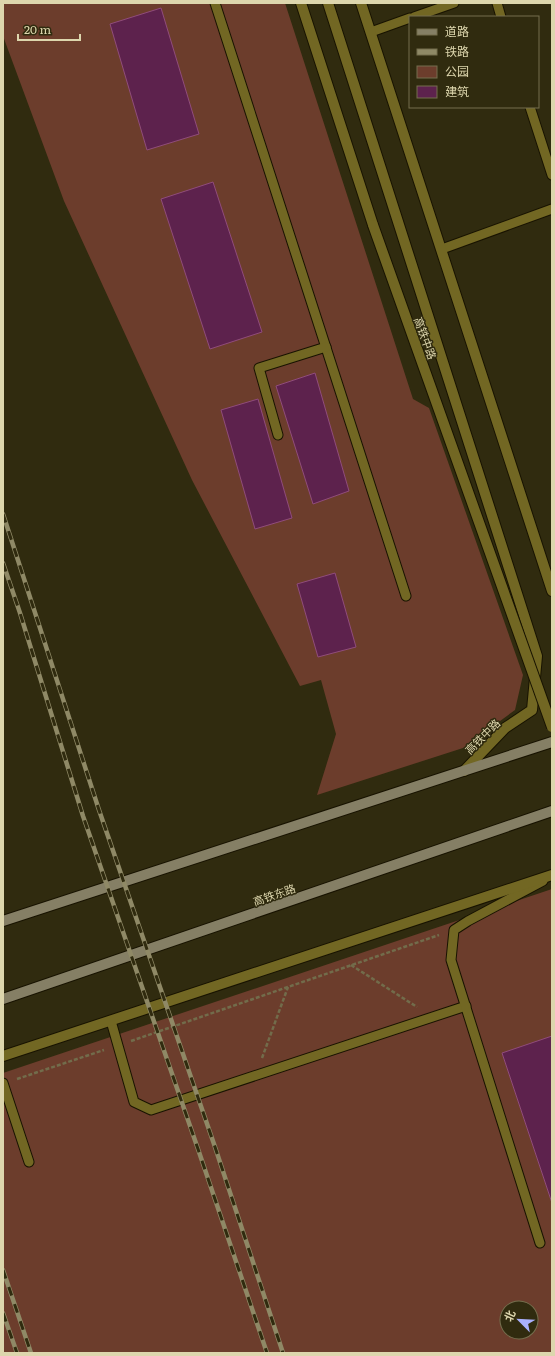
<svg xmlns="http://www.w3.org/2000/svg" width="555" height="1356" font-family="Literata,'Noto Sans SC',serif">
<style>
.green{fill:#6c3d2c;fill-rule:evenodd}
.building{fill:#5d224d;stroke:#904c7b}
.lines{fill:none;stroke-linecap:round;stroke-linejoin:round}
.service-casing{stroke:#181300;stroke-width:11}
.tertiary-casing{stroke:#181300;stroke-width:12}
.secondary-casing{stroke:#181300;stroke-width:12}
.path{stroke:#726c4b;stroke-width:2.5;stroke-dasharray:4 2;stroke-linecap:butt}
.service{stroke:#726723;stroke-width:9}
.tertiary{stroke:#726723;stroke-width:10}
.secondary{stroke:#857f65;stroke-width:10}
.rail-casing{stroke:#8f8966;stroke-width:4.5}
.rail{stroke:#302b0f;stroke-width:3;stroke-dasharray:9;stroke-linecap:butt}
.tertiary-bridge-casing{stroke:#181300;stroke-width:12;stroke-linecap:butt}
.tertiary-bridge{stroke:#726723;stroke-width:10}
.labels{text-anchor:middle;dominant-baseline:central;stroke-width:3;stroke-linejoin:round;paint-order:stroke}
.street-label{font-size:11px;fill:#ddd6ad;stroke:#302b0f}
</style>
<rect width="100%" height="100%" fill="#302b0f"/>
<g class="green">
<path d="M3,3H285L413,399L429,408L523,675L515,710L463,748L317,795L336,734L321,680L300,686L192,480L64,201L3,36Z"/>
<path d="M552,889V1353H3V1073ZM507,1308H531V1332H507Z"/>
</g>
<g class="building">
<path d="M161,8L199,134L147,150L110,24Z"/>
<path d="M213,182L262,332L210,349L161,199Z"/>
<path d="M315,373L349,491L313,504L276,386Z"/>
<path d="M258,399L292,518L255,529L221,410Z"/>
<path d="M335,573L356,647L318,657L297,584Z"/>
<path d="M552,1036V1203L502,1053Z"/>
</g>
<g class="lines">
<g class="service-casing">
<g id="service">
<path d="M215,3L406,596"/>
<path d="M497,3L501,17"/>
<path d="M414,17L454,3"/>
<path d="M371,32L410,18"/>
<path d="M530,107L552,175"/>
<path d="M442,249L552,209"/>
<path d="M278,435L259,368L326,347"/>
<path d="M111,1021L134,1102L151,1110L466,1006"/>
<path d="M3,1083L29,1162"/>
<path d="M540,1243L451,960L454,930L468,921L543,881"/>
</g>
</g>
<g class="tertiary-casing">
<g id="tertiary">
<path d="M301,3L373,225"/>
<path d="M328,3L537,656L532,710L505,728L464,771"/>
<path d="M361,3L552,591"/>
<path d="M3,1056L552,875"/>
</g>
</g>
<g class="secondary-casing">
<g id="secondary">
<path d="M3,921L552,742"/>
<path d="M3,999L552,811"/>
</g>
</g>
<g class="path">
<path d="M351,965L417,1007"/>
<path d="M131,1041L439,935"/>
<path d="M262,1058L288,987"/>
<path d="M17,1079L104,1050"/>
</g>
<use href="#service" class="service"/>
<use href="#tertiary" class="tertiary"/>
<use href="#secondary" class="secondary"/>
<g class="rail-casing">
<g id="rail">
<path d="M3,514L99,810L214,1144L283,1353"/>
<path d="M3,563L20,613L83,816L198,1149L267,1353"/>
<path d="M3,1270L31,1353"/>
<path d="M3,1313L17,1353"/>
</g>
</g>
<use href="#rail" class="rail"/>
<g class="tertiary-bridge-casing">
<path id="tertiary-bridge" d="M373,225L552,727"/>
</g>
<use href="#tertiary-bridge" class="tertiary-bridge"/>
</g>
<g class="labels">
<g class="street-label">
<text transform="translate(426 338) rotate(70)">高铁中路</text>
<text transform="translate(482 736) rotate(-45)">高铁中路</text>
<text transform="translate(274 894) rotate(-19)">高铁东路</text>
</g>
</g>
<rect width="555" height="1356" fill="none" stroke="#ddd6ad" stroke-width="8"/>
<rect x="409" y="16" width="130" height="92" fill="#302b0f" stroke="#756f4e"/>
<rect x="417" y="29" width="20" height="6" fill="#857f65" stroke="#756f4e"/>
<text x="445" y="36" font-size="12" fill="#ddd6ad">道路</text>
<rect x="417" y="49" width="20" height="6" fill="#8f8966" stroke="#756f4e"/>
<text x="445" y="56" font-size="12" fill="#ddd6ad">铁路</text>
<rect x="417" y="66" width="20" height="12" fill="#6c3d2c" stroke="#756f4e"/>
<text x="445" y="76" font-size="12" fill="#ddd6ad">公园</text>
<rect x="417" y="86" width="20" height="12" fill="#5d224d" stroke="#756f4e"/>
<text x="445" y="96" font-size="12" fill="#ddd6ad">建筑</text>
<g transform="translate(519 1320) rotate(294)"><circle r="19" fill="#302b0f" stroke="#756f4e"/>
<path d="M0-3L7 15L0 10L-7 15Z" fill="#a9b0fc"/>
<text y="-6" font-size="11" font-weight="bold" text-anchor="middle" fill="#ddd6ad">北</text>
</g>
<path d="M18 34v6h62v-6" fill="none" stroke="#ddd6ad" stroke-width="2"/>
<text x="24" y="34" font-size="12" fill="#ddd6ad" stroke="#302b0f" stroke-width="3" paint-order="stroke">20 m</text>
</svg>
